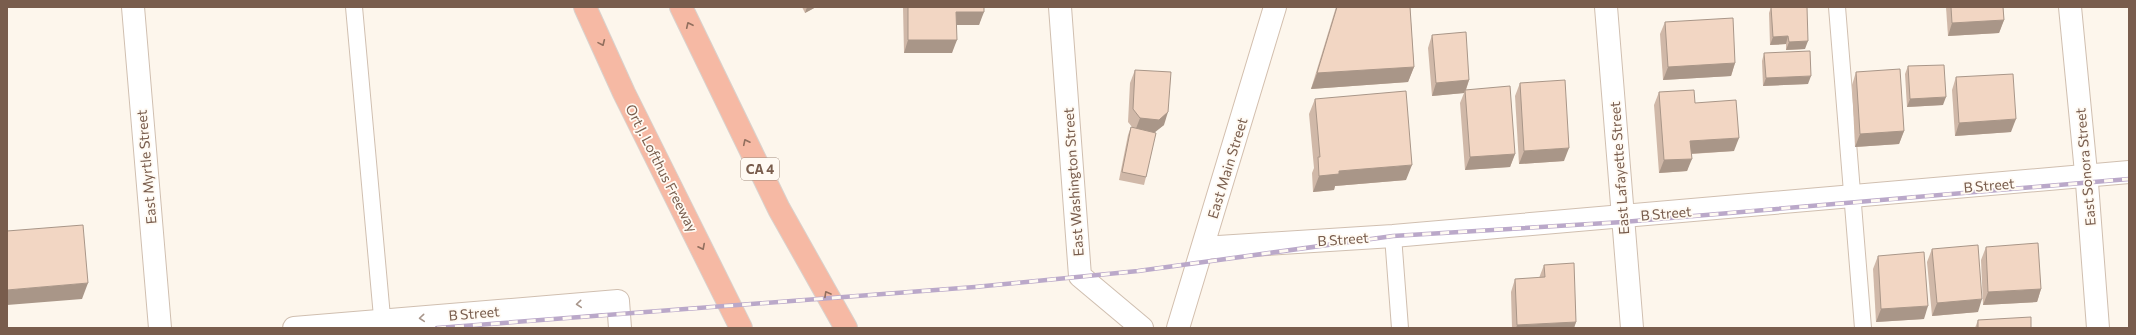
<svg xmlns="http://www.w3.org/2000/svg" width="2136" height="335" font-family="Commissioner,sans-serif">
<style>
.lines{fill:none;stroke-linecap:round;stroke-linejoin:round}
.service-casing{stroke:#d0bfb0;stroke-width:18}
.minor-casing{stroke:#d0bfb0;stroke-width:24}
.secondary-casing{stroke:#d3bfae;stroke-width:24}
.motorway-casing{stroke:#d9d2cd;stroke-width:24}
.service{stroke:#fff;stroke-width:16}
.minor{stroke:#fff;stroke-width:22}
.secondary{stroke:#fff;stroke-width:22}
.motorway{stroke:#f6b9a4;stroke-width:22}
.rail-casing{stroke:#baa8c9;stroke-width:4.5}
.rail{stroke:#fffaf3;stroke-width:3;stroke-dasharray:9;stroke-linecap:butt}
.wall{fill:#d0b8a8}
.shaded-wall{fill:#a99688}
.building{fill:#f2d6c3;stroke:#a99688}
.oneway{stroke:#926f5e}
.oneway2{stroke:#a8968b}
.labels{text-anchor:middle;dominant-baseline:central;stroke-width:3.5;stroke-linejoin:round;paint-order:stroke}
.shield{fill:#fffaf3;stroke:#a18c7f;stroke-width:1}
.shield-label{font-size:13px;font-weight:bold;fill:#795d4d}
.street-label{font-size:14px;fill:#795d4d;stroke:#fffaf3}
</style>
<rect width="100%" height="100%" fill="#fdf6ec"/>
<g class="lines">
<g class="service-casing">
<g id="service">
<path d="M354,7L383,328"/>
<path d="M1837,7L1863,328"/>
<path d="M1393,236L1400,328"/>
</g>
</g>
<g class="minor-casing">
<g id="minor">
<path d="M133,7L160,328"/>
<path d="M1060,7L1080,276L1142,328"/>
<path d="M1606,7L1632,328"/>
<path d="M2070,7L2087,183L2098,328"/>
<path d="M1203,248L1393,236L2129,172"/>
<path d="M294,328L618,301L620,328"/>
</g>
</g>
<g class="secondary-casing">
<path id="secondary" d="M1178,328L1275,7"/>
</g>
<g class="motorway-casing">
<g id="motorway">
<path d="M585,7L624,93L741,328"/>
<path d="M681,7L779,209L846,328"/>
</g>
</g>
<use href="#service" class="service"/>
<use href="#minor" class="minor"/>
<use href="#secondary" class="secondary"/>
<use href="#motorway" class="motorway"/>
<g class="rail-casing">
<path id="rail" d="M437,328L975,287L1138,271L1393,236L1623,222L2129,179"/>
</g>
<use href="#rail" class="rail"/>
</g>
<g class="wall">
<path d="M802,7H816L805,13Z"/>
<path d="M903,7H984L979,25H956L952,53H904Z"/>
<path d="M1336,7H1410L1414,67L1408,82L1311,89Z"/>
<path d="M1771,7H1807L1805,49L1786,50V44L1770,45L1769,13Z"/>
<path d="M1946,7H2003L2004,20L1999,33L1948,36Z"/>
<path d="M1665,22L1735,63L1731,76L1663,80L1660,34Z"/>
<path d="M1432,35L1469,80L1466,90L1515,154L1510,167L1465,170L1460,103L1464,93L1432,96L1428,48Z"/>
<path d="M1764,53L1808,84L1763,86L1762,61Z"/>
<path d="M1908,66L1943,105L1907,107L1905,74Z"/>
<path d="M1135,70L1164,125L1154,132L1146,177L1144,185L1119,180L1128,135L1131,127L1133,128L1128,122L1130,83Z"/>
<path d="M1856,72L1904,131L1899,144L1855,147L1852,85Z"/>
<path d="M1956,77L2011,132L1955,136L1952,90Z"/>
<path d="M1520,83L1564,161L1519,164L1515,96Z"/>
<path d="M1659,92L1695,103L1734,151L1692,154L1687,171L1659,173L1654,105Z"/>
<path d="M1315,99L1406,180L1335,186L1334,190L1313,192L1312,173L1314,168L1309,114Z"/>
<path d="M1986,247L2041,289L2037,302L1983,305L1981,260Z"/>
<path d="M1932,249L1978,312L1932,316L1927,262Z"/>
<path d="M1878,256L1924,319L1876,322L1873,269Z"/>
<path d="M1544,265L1576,322L1574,328H1512L1511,292L1515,279L1539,278Z"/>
<path d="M1978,320L2031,328H1975Z"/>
</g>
<g class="shaded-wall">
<path d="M807,7H816L805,13Z"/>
<path d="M956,12H984L979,25H952Z"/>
<path d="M2004,20L1999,33L1948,36L1952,23Z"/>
<path d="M1788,36L1786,44L1770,45L1773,37Z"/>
<path d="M908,40H957L952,53H904Z"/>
<path d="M1808,41L1805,49L1786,50L1789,42Z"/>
<path d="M1735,63L1731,76L1663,80L1668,67Z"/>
<path d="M1414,67L1408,82L1311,89L1317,73Z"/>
<path d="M1811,76L1808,84L1763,86L1766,78Z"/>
<path d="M1469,80L1465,92V90L1464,93L1432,96L1436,83Z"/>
<path d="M1946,97L1943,105L1907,107L1910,99Z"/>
<path d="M1168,112L1164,125L1154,133L1135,131L1140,118Z"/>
<path d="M2016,119L2011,132L1955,136L1959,123Z"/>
<path d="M1904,131L1899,144L1855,147L1860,134Z"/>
<path d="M1739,138L1734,151L1686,154L1690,141Z"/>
<path d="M1569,148L1564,161L1519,164L1524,151Z"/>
<path d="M1515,154L1510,167L1465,170L1470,157Z"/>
<path d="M1692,159L1687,171L1659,173L1664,160Z"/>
<path d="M1412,165L1406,180L1335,186L1334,190L1313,192L1319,176L1339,171Z"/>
<path d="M88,283L82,299L7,305V290Z"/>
<path d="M2041,289L2037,302L1983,305L1988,292Z"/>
<path d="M1982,299L1978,312L1932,316L1937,303Z"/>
<path d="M1928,306L1924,319L1876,322L1881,309Z"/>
<path d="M1576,322L1574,328H1516L1517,325Z"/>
</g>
<g class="building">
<path d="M908,7H984V12H956L957,40H908Z"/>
<path d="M1337,7H1410L1414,67L1317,73Z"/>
<path d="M1771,7H1807L1808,41L1789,42L1788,36L1773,37Z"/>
<path d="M1951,7H2003L2004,20L1952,23Z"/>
<path d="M1733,18L1735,63L1668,67L1665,22Z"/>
<path d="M1466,32L1469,80L1436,83L1432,35Z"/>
<path d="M1810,51L1811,76L1766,78L1764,53Z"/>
<path d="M1944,65L1946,97L1910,99L1908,66Z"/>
<path d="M1900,69L1904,131L1860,134L1856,72Z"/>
<path d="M1135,70L1171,72L1168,112L1159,120L1140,118L1133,109Z"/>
<path d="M2013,74L2016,119L1959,123L1956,77Z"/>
<path d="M1565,80L1569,148L1524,151L1520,83Z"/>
<path d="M1510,86L1515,154L1470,157L1465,90Z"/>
<path d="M1694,90L1695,103L1736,100L1739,138L1690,141L1692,159L1664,160L1659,92Z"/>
<path d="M1406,91L1412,165L1339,171V174L1319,176L1318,157H1320L1315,99Z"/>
<path d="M1131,127L1156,133L1146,177L1122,172Z"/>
<path d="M83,225L88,283L7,290V231Z"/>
<path d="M2038,243L2041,289L1988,292L1986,247Z"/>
<path d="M1978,245L1982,299L1937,303L1932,249Z"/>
<path d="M1924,252L1928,306L1881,309L1878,256Z"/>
<path d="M1574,263L1576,322L1517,325L1515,279L1545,277L1544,265Z"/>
<path d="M2031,317V328H1978V320Z"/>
</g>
<defs><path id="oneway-chevron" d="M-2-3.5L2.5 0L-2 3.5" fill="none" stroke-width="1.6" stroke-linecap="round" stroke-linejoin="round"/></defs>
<g class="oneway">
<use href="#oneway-chevron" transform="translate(689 25) rotate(-115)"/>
<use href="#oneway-chevron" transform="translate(602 43) rotate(66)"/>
<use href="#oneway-chevron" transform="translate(746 142) rotate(-116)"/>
<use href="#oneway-chevron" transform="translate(702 247) rotate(63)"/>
<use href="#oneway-chevron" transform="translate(827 294) rotate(-119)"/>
</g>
<g class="oneway2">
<use href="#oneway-chevron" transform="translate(579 304) rotate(175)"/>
<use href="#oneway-chevron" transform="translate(422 318) rotate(175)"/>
</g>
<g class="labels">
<rect class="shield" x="741" y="158" width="38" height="22" rx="3"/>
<g class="shield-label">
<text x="760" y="169">CA 4</text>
</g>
<g class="street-label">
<text transform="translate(146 167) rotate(-95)">East Myrtle Street</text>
<text transform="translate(2085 167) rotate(-95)">East Sonora Street</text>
<text transform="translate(662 168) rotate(63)">Ort J. Lofthus Freeway</text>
<text transform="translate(1227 168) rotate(-73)">East Main Street</text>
<text transform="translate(1619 168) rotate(-94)">East Lafayette Street</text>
<text transform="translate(1073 182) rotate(-94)">East Washington Street</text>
<text transform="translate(1989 185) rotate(-5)">B Street</text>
<text transform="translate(1666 213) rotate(-5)">B Street</text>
<text transform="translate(1343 239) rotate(-4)">B Street</text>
<text transform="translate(474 313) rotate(-5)">B Street</text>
</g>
</g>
<rect width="2136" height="335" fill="none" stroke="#795d4d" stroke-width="16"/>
</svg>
